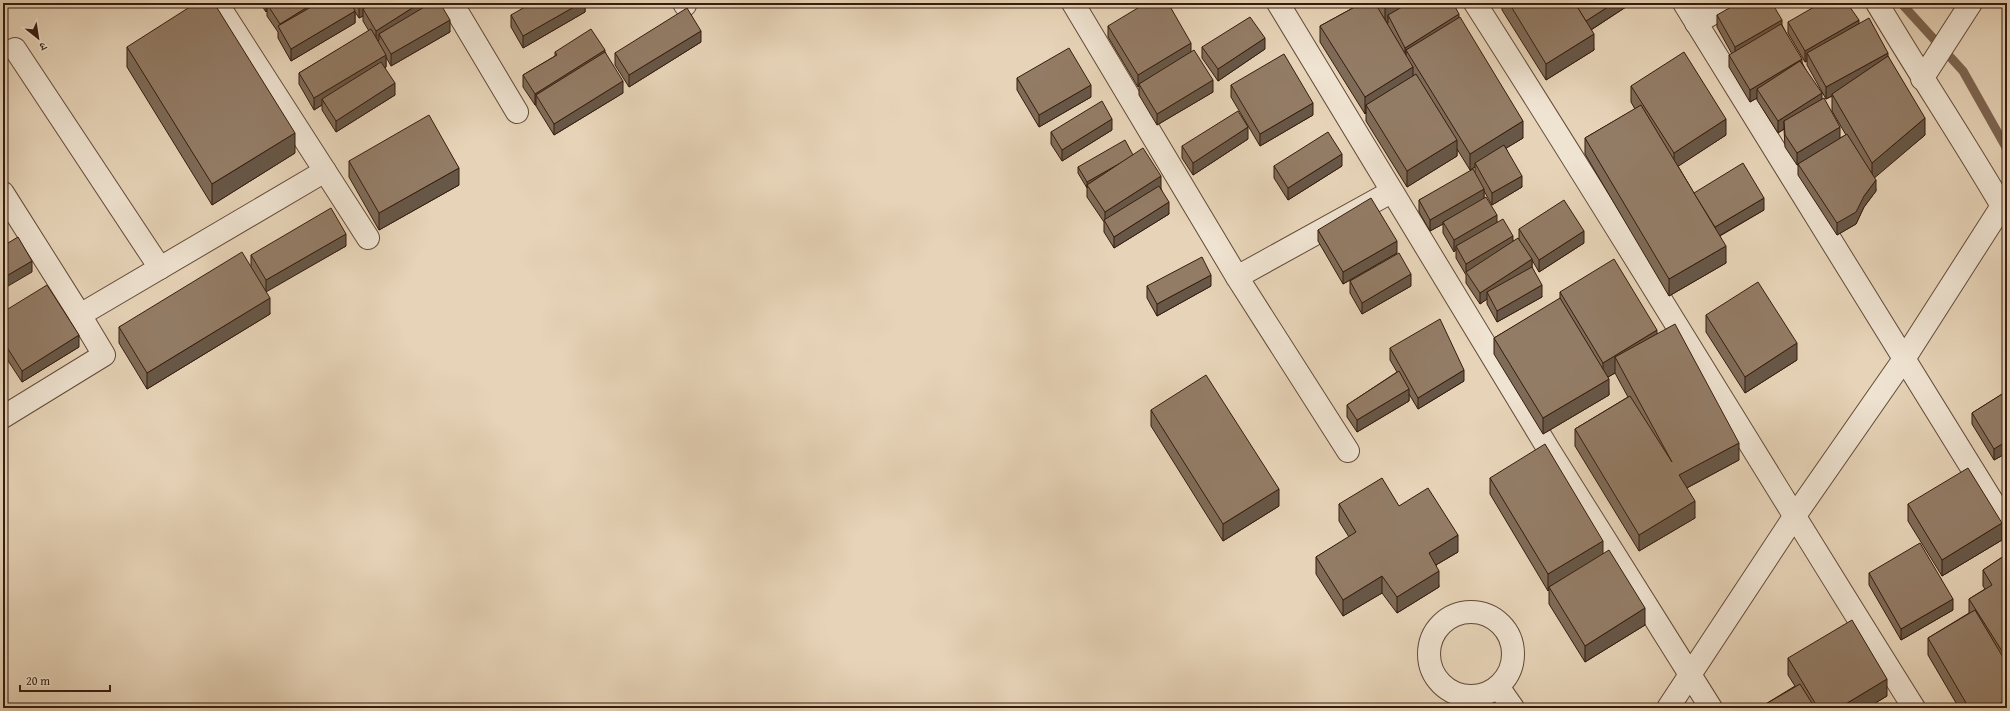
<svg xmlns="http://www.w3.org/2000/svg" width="2010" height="711" font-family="'Gentium Book Plus','Noto Serif Devanagari',serif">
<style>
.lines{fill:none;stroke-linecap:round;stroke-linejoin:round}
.stream{stroke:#7d6551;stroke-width:9}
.street-casing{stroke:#634a38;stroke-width:24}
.street{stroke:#efe3d1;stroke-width:22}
.wall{fill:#7e6b58;stroke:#371c0e}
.shaded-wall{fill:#675747;stroke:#371c0e}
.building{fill:#937c66;stroke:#371c0e}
</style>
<rect width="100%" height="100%" fill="#e7d4b8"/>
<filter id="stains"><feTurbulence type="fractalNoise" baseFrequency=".005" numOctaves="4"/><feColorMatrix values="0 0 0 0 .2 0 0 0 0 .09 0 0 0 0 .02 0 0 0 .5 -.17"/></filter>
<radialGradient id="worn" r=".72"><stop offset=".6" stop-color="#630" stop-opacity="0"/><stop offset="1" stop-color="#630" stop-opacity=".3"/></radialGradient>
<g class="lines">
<path class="stream" d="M1901,3L1963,71L2007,149"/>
<g class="street-casing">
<g id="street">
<path d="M217,3L368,238"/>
<path d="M452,3L517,112"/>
<path d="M684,3L685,5"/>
<path d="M1073,3L1237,277L1348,451"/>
<path d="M1278,3L1549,450L1711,708"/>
<path d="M1475,3C1624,236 1767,474 1914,708"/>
<path d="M1684,3L2007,525"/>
<path d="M1696,23L1731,3"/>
<path d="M15,49L160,268"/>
<path d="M1922,79L1971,3"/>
<path d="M3,193L80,315"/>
<path d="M1237,277L1391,192"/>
<path d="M3,417L104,355L80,315L325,171"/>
<circle cx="1471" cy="654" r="42"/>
<path d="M1499,688L1513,708"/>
<path d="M1668,708L1794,517L1904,359L2002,206C1962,138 1918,72 1877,3"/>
</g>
</g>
<use href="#street" class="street"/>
</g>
<g class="wall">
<path d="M260,3H440L450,32L391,66L386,57V67L385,68L395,95L336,132L322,110V105L314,110L299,84V73L369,31L363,21V16L359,18L355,12V23L291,61L278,38V32L267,16V11L266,12Z"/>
<path d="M585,3V12L523,48L511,27V15Z"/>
<path d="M1362,3H1453L1459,18L1523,138L1506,148L1522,187L1492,205L1484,191V198L1497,222L1513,241L1519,239V229L1584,243L1539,272L1532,260V267L1542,297L1497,322L1487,304V299L1480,304L1466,283V275L1456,258V250L1454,252L1443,233V224L1430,231L1419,212V200L1475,172V167L1470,170L1457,149V156L1407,187L1366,121V112L1365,114L1320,42V26Z"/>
<path d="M1502,3H1632L1591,30L1594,50L1546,80L1502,10Z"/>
<path d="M1717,15L1782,25L1822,100L1840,138L1846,135L1832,111V96L1826,99L1807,65V61L1805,62L1788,33V22L1859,24L1888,56L1925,135L1874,177L1876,191L1864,207L1856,224L1837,235L1798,175V164L1797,165L1785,147L1784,129L1778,133L1757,100V98L1750,102L1729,67V55L1732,54L1717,27Z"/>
<path d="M1108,26L1191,52L1213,92L1157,125L1139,95V86L1138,87L1108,37Z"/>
<path d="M701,42L629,87L615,65V53Z"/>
<path d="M127,47L295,153L212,205L127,67Z"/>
<path d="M1202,47L1265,49L1218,81L1202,58Z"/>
<path d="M555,52H605L623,93L554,135L536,106V105H535L523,87V75L555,56Z"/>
<path d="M1017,78L1091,97L1039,127L1017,90Z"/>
<path d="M1231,85L1313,115L1260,146L1231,97Z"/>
<path d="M1631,86L1726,135L1678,166L1694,193L1764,210L1720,236L1726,263L1669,296L1585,154V138L1635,109L1631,102Z"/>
<path d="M1112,130L1062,161L1051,144V132Z"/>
<path d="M1248,139L1193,175L1182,158V146Z"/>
<path d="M1133,155L1161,188L1169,214L1114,248L1104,232V222L1087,197V188L1078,173V167Z"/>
<path d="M349,161L459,185L379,230L349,177Z"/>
<path d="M1274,166H1342L1288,200L1274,178Z"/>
<path d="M1318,230L1397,253L1343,284L1318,241Z"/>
<path d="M346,246L266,291L270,314L147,389L119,343V327L251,266V255Z"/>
<path d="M1350,281L1411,286L1362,314L1350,293Z"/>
<path d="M1147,286H1211L1157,316L1147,298Z"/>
<path d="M1560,292L1657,334L1739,460L1687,488L1695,518L1639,551L1575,446V429L1628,397L1615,373L1608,377L1609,395L1543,434L1494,354V338L1560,299Z"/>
<path d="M3,312L79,347L22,382L3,353Z"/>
<path d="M1706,315L1797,360L1745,393L1706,332Z"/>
<path d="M1390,348L1464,381L1418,409L1409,394V401L1357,432L1347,417V405L1397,372L1390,360Z"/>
<path d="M2007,391V466L2003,460V455L1994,460L1972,424V413Z"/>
<path d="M1151,410L1279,506L1223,541L1151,426Z"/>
<path d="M1490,478L1603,553L1645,625L1585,662L1549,604V590L1548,591L1490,494Z"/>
<path d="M1339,504L1399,506L1458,552L1436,565L1439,587L1397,613L1382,593L1343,616L1316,574V557L1349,537L1339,521Z"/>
<path d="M1908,504L2002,540L1942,576L1908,521Z"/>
<path d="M2007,554V708H1959L1928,655V638L1969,613V599L1985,589L1983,586V570Z"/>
<path d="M1869,573L1953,610L1901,640L1869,585Z"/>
<path d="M1788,658L1887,696L1867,708H1759L1795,686L1788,675Z"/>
</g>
<g class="shaded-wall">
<path d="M266,3H280L267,4V11L266,12Z"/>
<path d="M314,3H332L280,30V24Z"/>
<path d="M365,3H384L363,9V16L359,18V7Z"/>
<path d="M420,3H436L379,34V40L376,43V31Z"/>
<path d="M581,3H585V12L523,48V36Z"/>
<path d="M1393,3H1419L1388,15V23L1385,25V8Z"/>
<path d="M1614,3H1632L1586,33V21Z"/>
<path d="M355,11V23L291,61V49Z"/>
<path d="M1459,14V25L1406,50V59L1405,60V48Z"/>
<path d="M450,20V32L391,66V54Z"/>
<path d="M1782,20V31L1735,59V47Z"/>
<path d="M1859,20V32L1807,53V61L1805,62V51Z"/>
<path d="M701,31V42L629,87V75Z"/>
<path d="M1594,34V50L1546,80V64Z"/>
<path d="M1265,38V49L1218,81V69Z"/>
<path d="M1191,43V54L1139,84V86L1138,87V75Z"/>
<path d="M605,50V62L536,95V105H535V94Z"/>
<path d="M1888,53V64L1832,94V96L1826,99V87Z"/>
<path d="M386,55V67L325,104L322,99V105L314,110V98Z"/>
<path d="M1802,59V70L1757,89V98L1750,102V90Z"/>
<path d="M1413,67V83L1366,105V112L1365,114V97Z"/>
<path d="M1213,80V92L1157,125V114Z"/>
<path d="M623,81V93L554,135V124Z"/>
<path d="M395,83V95L336,132V121Z"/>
<path d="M1091,85V97L1039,127V115Z"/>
<path d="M1822,93V105L1784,121V129L1778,133V121Z"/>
<path d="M1313,103V115L1260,146V134Z"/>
<path d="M1925,118V135L1872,180V163Z"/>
<path d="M1112,119V130L1062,161V150Z"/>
<path d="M1726,119V135L1674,169V153Z"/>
<path d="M1523,121V138L1477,166L1475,163V167L1470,170V154Z"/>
<path d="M1248,127V139L1193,175V163Z"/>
<path d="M1840,127V139L1797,165V153Z"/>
<path d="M295,133V153L212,205V184Z"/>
<path d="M1457,140V156L1407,187V171Z"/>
<path d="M1342,154V166L1288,200V188Z"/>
<path d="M1134,155L1087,185V188V182Z"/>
<path d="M459,168V185L379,230V213Z"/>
<path d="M1161,176V188L1105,222V212Z"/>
<path d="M1522,176V187L1492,205V193Z"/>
<path d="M1876,180V191L1864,207L1856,224L1837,235V223L1864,196Z"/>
<path d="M1484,189V200L1443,222V224L1430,231V220Z"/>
<path d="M1764,198V210L1712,240V229Z"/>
<path d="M1169,202V214L1114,248V237Z"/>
<path d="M4,204V216H3V205Z"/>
<path d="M1497,215V227L1456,246V250L1454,252V240Z"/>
<path d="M1584,231V243L1539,272V260Z"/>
<path d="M346,234V246L266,292V280Z"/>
<path d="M1513,236V248L1466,272V264Z"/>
<path d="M1397,241V253L1343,284V272Z"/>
<path d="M1726,246V263L1669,296V279Z"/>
<path d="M1532,259V271L1487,292V299L1480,304V293Z"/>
<path d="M32,261V272L3,289V278Z"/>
<path d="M1411,274V286L1362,314V303Z"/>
<path d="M1211,275V286L1157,316V304Z"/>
<path d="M1542,285V297L1497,322V311Z"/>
<path d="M270,298V314L147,389V373Z"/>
<path d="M1657,330V347L1615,357V373L1603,380V363Z"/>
<path d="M79,335V347L22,382V371Z"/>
<path d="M1797,343V360L1745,393V377Z"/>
<path d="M1464,370V381L1418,409V398Z"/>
<path d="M1609,379V395L1543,434V418Z"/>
<path d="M1409,389V401L1357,432V420Z"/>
<path d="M1739,443V460L1679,492V475Z"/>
<path d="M2003,443V455L1994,460V449Z"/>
<path d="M1279,489V506L1223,541V524Z"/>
<path d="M1695,501V518L1639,551V535Z"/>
<path d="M2002,523V540L1942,576V560Z"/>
<path d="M1458,535V552L1429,569V553Z"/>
<path d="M1603,541V557L1549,587V590L1548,591V574Z"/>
<path d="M1439,571V587L1397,613V597Z"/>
<path d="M1382,576V593L1343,616V600Z"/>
<path d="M1953,599V610L1901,640V629Z"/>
<path d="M1645,608V625L1585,662V646Z"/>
<path d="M1887,679V696L1867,708H1839Z"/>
<path d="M2007,699V708H1992Z"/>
</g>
<g class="building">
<path d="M196,3H214L295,133L212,184L127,47Z"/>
<path d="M269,3H314L280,24L267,4Z"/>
<path d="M318,3H351L355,11L291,49L278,26Z"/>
<path d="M357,3H365L359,7Z"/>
<path d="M372,3H420L376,31L363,9Z"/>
<path d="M431,3H440L450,20L391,54L379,34Z"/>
<path d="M532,3H581L523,36L511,15Z"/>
<path d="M1146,3H1168L1191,43L1138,75L1108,26Z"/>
<path d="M1362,3H1375L1413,67L1365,97L1320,26Z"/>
<path d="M1381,3H1393L1385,8Z"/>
<path d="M1409,3H1453L1459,14L1405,48L1388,15Z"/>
<path d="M1509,3H1575L1594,34L1546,64Z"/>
<path d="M1575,3H1614L1586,21Z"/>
<path d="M1738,3H1772L1782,20L1735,47L1717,15Z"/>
<path d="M1821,3H1847L1859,20L1805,51L1788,22Z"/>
<path d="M687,8L701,31L629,75L615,53Z"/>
<path d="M1250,17L1265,38L1218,69L1202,47Z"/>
<path d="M1460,17L1523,121L1470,154L1406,50Z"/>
<path d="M1869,18L1888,53L1826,87L1807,53Z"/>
<path d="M1781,24L1802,59L1750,90L1729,55Z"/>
<path d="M371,29L386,55L314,98L299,73Z"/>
<path d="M591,29L605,50L535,94L523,75L557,55L555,52Z"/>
<path d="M1069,48L1091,85L1039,115L1017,78Z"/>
<path d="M1194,50L1213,80L1157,114L1139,84Z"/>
<path d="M605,52L623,81L554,124L536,95Z"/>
<path d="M1684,52L1726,119L1674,153L1631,86Z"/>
<path d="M1284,54L1313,103L1260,134L1231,85Z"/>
<path d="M1888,56L1925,118L1872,163L1832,94Z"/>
<path d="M1800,61L1822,93L1778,121L1757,89Z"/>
<path d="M381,62L395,83L336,121L322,99Z"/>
<path d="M1416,74L1457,140L1407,171L1366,105Z"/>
<path d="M1824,98L1840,127L1797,153L1785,135L1784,121Z"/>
<path d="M1102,101L1112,119L1062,150L1051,132Z"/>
<path d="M1641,105L1726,246L1669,279L1585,138Z"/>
<path d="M1238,111L1248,127L1193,163L1182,146Z"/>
<path d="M429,115L459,168L379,213L349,161Z"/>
<path d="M1328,132L1342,154L1288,188L1274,166Z"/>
<path d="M1847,134L1876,180L1864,196L1856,212L1837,223L1798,164Z"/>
<path d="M1125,140L1133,155L1124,161L1087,182L1078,167Z"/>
<path d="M1504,145L1522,176L1492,193L1475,163Z"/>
<path d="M1143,148L1161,176L1105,212L1087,185Z"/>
<path d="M1743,163L1764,198L1715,227L1694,193Z"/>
<path d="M1473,169L1484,189L1430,220L1419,200Z"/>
<path d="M1159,186L1169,202L1114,237L1104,220Z"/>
<path d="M1486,197L1497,215L1454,240L1443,222Z"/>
<path d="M1371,198L1397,241L1343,272L1318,230Z"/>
<path d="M1564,200L1584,231L1539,260L1519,229Z"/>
<path d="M331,208L346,234L266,280L251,255Z"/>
<path d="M1503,219L1513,236L1466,264L1456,246Z"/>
<path d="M18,237L32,261L3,278V246Z"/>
<path d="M1518,238L1532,259L1480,293L1466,272Z"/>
<path d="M242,252L270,298L147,373L119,327Z"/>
<path d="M1399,253L1411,274L1362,303L1350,281Z"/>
<path d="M1202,257L1211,275L1157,304L1147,286Z"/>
<path d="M1614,259L1657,330L1603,363L1560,292Z"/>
<path d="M1532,267L1542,285L1497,311L1487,292Z"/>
<path d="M1758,282L1797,343L1745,377L1706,315Z"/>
<path d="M47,285L79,335L22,371L3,341V312Z"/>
<path d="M1560,298L1609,379L1543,418L1494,338Z"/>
<path d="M1440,319L1464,370L1418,398L1390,348Z"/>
<path d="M1675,324L1739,443L1679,475L1695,501L1639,535L1575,429L1630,396L1672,462L1615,357Z"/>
<path d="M1399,371L1409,389L1357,420L1347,405Z"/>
<path d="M1206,375L1279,489L1223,524L1151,410Z"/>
<path d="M2007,391V441L1994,449L1972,413Z"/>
<path d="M2007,441V449L2003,443Z"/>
<path d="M1545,444L1603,541L1548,574L1490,478Z"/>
<path d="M1968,468L2002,523L1942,560L1908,504Z"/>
<path d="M1382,478L1399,506L1428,488L1458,535L1429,553L1439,571L1397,597L1382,576L1343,600L1316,557L1356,532L1339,504Z"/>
<path d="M1920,543L1953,599L1901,629L1869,573Z"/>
<path d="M1609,550L1645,608L1585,646L1549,587Z"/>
<path d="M2007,554V659L1969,599L1992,585L1983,570Z"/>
<path d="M1975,610L2007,664V699L1992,708H1969L1928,638Z"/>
<path d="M1852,620L1887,679L1839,708H1818L1788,658Z"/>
<path d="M1800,684L1815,708H1759Z"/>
</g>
<rect width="2010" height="711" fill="none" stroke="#e7d4b8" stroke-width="16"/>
<rect x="4" y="4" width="2002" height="703" fill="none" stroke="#371c0e" stroke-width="2"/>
<rect x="8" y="8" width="1994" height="695" fill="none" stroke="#371c0e"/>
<g transform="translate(38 38) rotate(150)" stroke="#efe3d1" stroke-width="3" paint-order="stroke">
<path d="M0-3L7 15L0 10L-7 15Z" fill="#371c0e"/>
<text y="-6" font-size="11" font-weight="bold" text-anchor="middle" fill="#371c0e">उ</text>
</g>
<path d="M20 685v6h90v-6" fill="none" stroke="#371c0e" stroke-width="2"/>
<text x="26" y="685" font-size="12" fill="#371c0e" stroke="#efe3d1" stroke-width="3" paint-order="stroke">20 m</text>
<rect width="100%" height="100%" filter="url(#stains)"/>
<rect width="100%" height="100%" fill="url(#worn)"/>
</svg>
